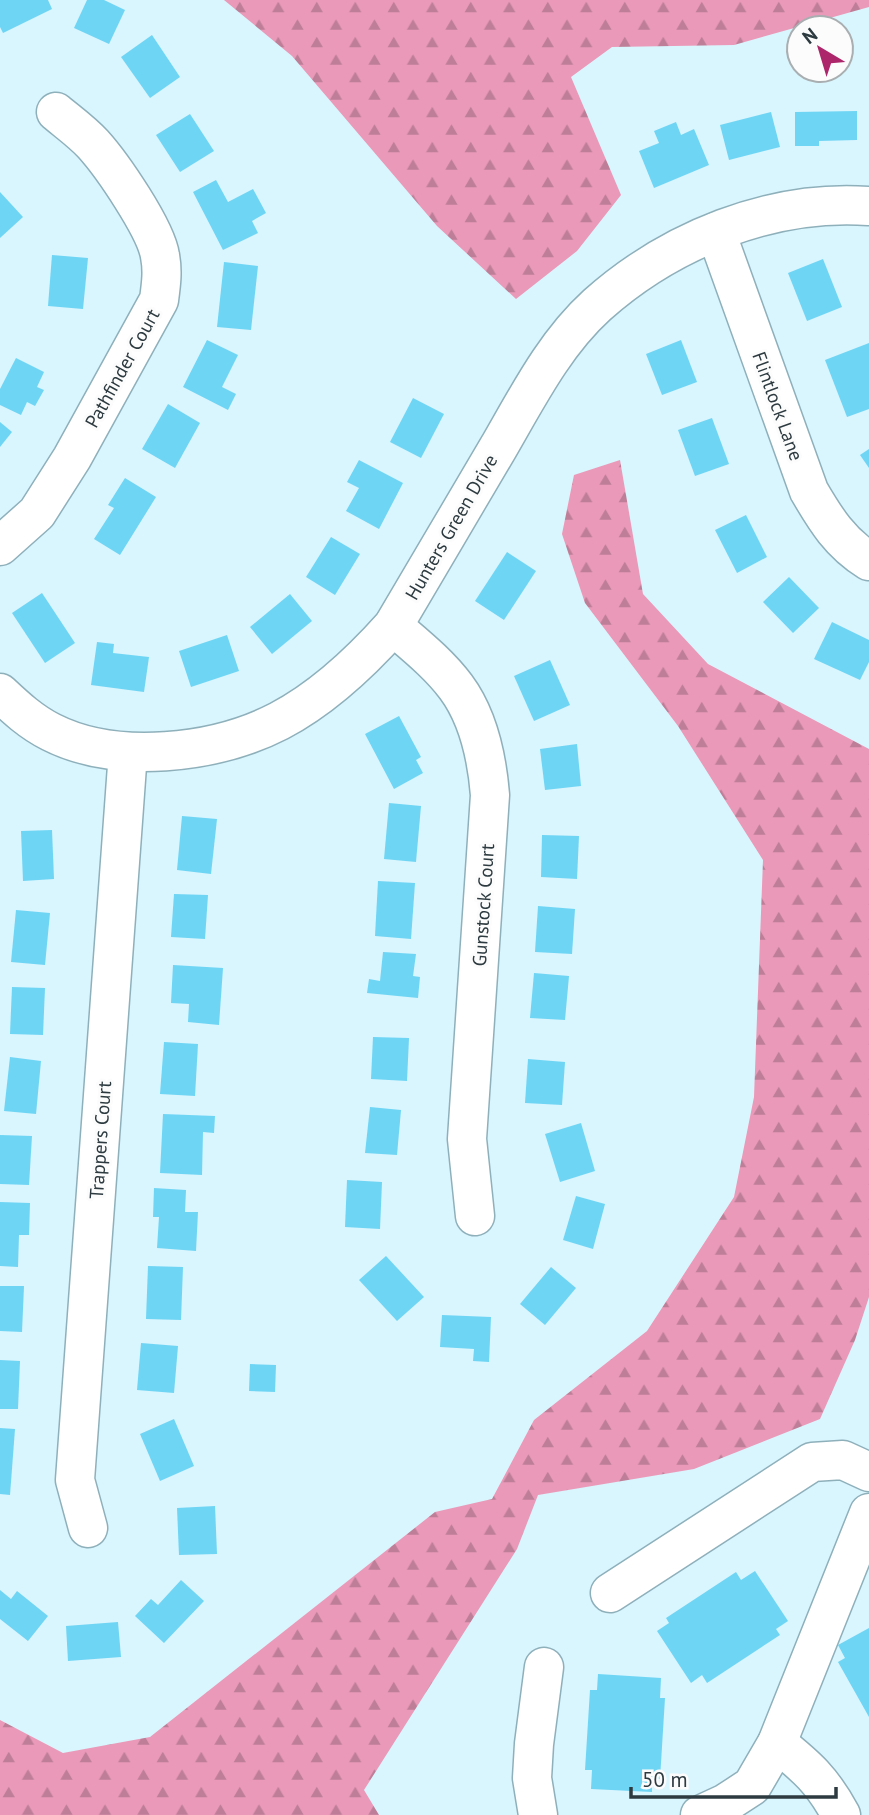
<svg xmlns="http://www.w3.org/2000/svg" width="869" height="1815" font-family="'PT Sans',sans-serif">
<style>
.forest{fill:url(#forest-firs)}
.building{fill:#6fd5f4}
.lines{fill:none;stroke-linecap:round;stroke-linejoin:round}
.minor-casing{stroke:#8eb0bb;stroke-width:41}
.minor{stroke:#fff;stroke-width:38}
.labels{text-anchor:middle;dominant-baseline:central;stroke-width:6;stroke-linejoin:round;paint-order:stroke}
.street-label{font-size:19px;fill:#2d3b40;stroke:#fcfcfc}
</style>
<defs>
<pattern id="forest-firs" width="22" height="20" patternUnits="userSpaceOnUse" patternTransform="scale(1.75)"><rect width="22" height="20" fill="#ea99b8"/><path d="M5 1l3.5 6h-7zM16 11l3.5 6h-7z" fill="#be7e97"/></pattern>
</defs>
<rect width="100%" height="100%" fill="#d9f5fe"/>
<g class="forest">
<path d="M224,0H869V7L734,45L612,47L571,77L621,195L577,251L516,299L437,226L292,56Z"/>
<path d="M620,460L643,594L708,664L869,749V1297L855,1340L820,1419L694,1469L538,1495L517,1549L364,1790L379,1815H0V1720L63,1753L150,1737L435,1512L492,1499L534,1420L647,1331L734,1197L754,1097L763,860L678,726L585,603L562,534L574,475Z"/>
</g>
<g class="building">
<path d="M0,0H48L52,9L3,33L0,27Z"/>
<path d="M87,0H104L125,10L109,44L74,28Z"/>
<path d="M152,35L180,77L150,98L121,57Z"/>
<path d="M857,111V140L819,141V146H795V112Z"/>
<path d="M771,112L780,147L729,160L720,125Z"/>
<path d="M190,114L214,151L180,172L156,135Z"/>
<path d="M676,122L681,135L694,129L709,165L654,188L639,151L659,143L654,131Z"/>
<path d="M216,180L228,202L253,189L266,213L252,221L258,233L223,250L193,192Z"/>
<path d="M0,192L23,217L0,238Z"/>
<path d="M52,255L88,258L83,309L48,306Z"/>
<path d="M823,259L842,307L807,321L788,273Z"/>
<path d="M224,262L258,266L251,330L217,327Z"/>
<path d="M207,340L238,355L222,387L236,394L228,410L183,387Z"/>
<path d="M681,340L697,382L662,395L646,354Z"/>
<path d="M869,343V409L847,417L825,360Z"/>
<path d="M16,358L44,372L37,387L44,390L35,406L27,402L21,415L0,405V389Z"/>
<path d="M413,398L444,414L421,458L390,442Z"/>
<path d="M168,404L200,423L175,468L142,449Z"/>
<path d="M712,418L729,464L695,476L678,430Z"/>
<path d="M0,422L12,432L0,447Z"/>
<path d="M869,449V468L860,455Z"/>
<path d="M359,460L403,483L379,529L346,511L359,488L347,482Z"/>
<path d="M125,478L156,497L120,555L94,539L114,508L108,505Z"/>
<path d="M746,515L767,557L737,573L715,530Z"/>
<path d="M331,537L360,554L335,595L306,577Z"/>
<path d="M507,552L536,571L504,620L475,601Z"/>
<path d="M789,577L819,608L793,633L763,602Z"/>
<path d="M42,593L75,643L45,663L12,613Z"/>
<path d="M290,594L312,621L272,654L250,627Z"/>
<path d="M832,622L869,640V662L860,680L814,659Z"/>
<path d="M227,635L239,671L191,687L179,651Z"/>
<path d="M97,642L114,644L113,653L149,657L144,692L91,685Z"/>
<path d="M550,660L570,705L534,721L514,676Z"/>
<path d="M399,716L421,757L416,760L423,773L394,789L365,734Z"/>
<path d="M577,744L581,786L545,790L540,749Z"/>
<path d="M389,803L421,806L416,862L384,859Z"/>
<path d="M182,816L217,819L211,874L177,870Z"/>
<path d="M52,830L54,879L23,881L21,831Z"/>
<path d="M542,835L579,836L577,879L541,877Z"/>
<path d="M378,881L415,883L411,939L375,936Z"/>
<path d="M174,894L208,895L205,939L171,937Z"/>
<path d="M538,906L575,909L572,954L535,952Z"/>
<path d="M16,910L50,913L45,965L11,962Z"/>
<path d="M383,952L416,954L413,976L420,977L418,998L367,993L369,979L380,981Z"/>
<path d="M173,965L223,968L219,1025L188,1022L189,1004L171,1003Z"/>
<path d="M534,973L569,976L565,1020L530,1018Z"/>
<path d="M12,987L45,988L43,1035L10,1034Z"/>
<path d="M373,1037L409,1038L407,1081L371,1079Z"/>
<path d="M164,1042L198,1044L195,1096L160,1094Z"/>
<path d="M10,1057L41,1061L36,1114L4,1111Z"/>
<path d="M528,1059L565,1062L562,1105L525,1103Z"/>
<path d="M370,1107L401,1110L397,1155L365,1153Z"/>
<path d="M163,1114L215,1116L214,1133L203,1132L202,1175L160,1173Z"/>
<path d="M581,1123L595,1171L560,1182L545,1134Z"/>
<path d="M0,1135L32,1136L29,1185L0,1184Z"/>
<path d="M347,1180L382,1182L380,1229L345,1227Z"/>
<path d="M154,1188L186,1190L185,1212H198L196,1251L157,1248L159,1217H153Z"/>
<path d="M576,1196L605,1204L593,1249L563,1240Z"/>
<path d="M0,1202L30,1203L29,1235H19L18,1267L0,1266Z"/>
<path d="M386,1256L424,1297L397,1321L359,1280Z"/>
<path d="M148,1266L183,1267L181,1320L146,1319Z"/>
<path d="M551,1267L576,1288L545,1325L520,1304Z"/>
<path d="M0,1286H24L22,1332L0,1331Z"/>
<path d="M442,1315L491,1317L489,1362L473,1361L474,1349L440,1347Z"/>
<path d="M141,1343L178,1346L174,1393L137,1390Z"/>
<path d="M0,1360L20,1361L18,1409H0Z"/>
<path d="M250,1364L276,1365L275,1392L249,1391Z"/>
<path d="M174,1419L194,1466L160,1481L140,1434Z"/>
<path d="M0,1428L15,1429L10,1495L0,1494Z"/>
<path d="M215,1506L217,1554L179,1555L177,1508Z"/>
<path d="M755,1571L788,1621L776,1629L780,1635L707,1683L702,1675L691,1683L657,1631L669,1623L666,1618L736,1572L741,1580Z"/>
<path d="M181,1580L204,1601L164,1643L135,1616L151,1599L158,1605Z"/>
<path d="M0,1590L11,1599L17,1591L48,1616L28,1641L0,1619Z"/>
<path d="M118,1622L121,1657L68,1661L66,1626Z"/>
<path d="M869,1628V1717L838,1662L845,1658L838,1645Z"/>
<path d="M598,1674L661,1678L660,1698H665L660,1779L652,1778V1792L591,1789L592,1770H585L590,1690H597Z"/>
</g>
<g class="lines">
<g class="minor-casing">
<g id="minor">
<path d="M716,232L809,491C826,520 840,543 869,561"/>
<path d="M0,546L37,513L72,458L159,300C161,285 163,271 160,256C156,229 112,165 93,144C82,132 68,122 56,112"/>
<path d="M393,626C415,645 439,664 456,687C479,718 487,758 490,795L467,1139L475,1216"/>
<path d="M0,693C16,708 31,722 51,732C116,765 215,754 279,721C323,698 360,663 393,626C428,567 463,507 498,448C527,398 554,344 597,305C670,240 771,199 869,206"/>
<path d="M88,1528L75,1480L128,752"/>
<path d="M610,1593L812,1462L843,1460L869,1472"/>
<path d="M777,1743C807,1767 822,1780 841,1815"/>
<path d="M538,1815L532,1778L534,1744L544,1667"/>
<path d="M700,1815L726,1803L752,1786L777,1743L869,1513"/>
</g>
</g>
<use href="#minor" class="minor"/>
</g>
<g class="labels">
<g class="street-label">
<text transform="translate(122 368) rotate(-61)">Pathfinder Court</text>
<text transform="translate(778 406) rotate(70)">Flintlock Lane</text>
<text transform="translate(451 527) rotate(-60)">Hunters Green Drive</text>
<text transform="translate(483 905) rotate(-86)">Gunstock Court</text>
<text transform="translate(100 1140) rotate(-86)">Trappers Court</text>
</g>
</g>
<g transform="translate(820 49) rotate(322)"><circle r="33" fill="#fcfcfc" stroke="#a9afb1" stroke-width="2"/>
<path d="M0-5L12 26L0 18L-12 26Z" fill="#ad266b"/>
<text y="-10" font-size="19" font-weight="bold" text-anchor="middle" fill="#2d3b40">N</text>
</g>
<path d="M631 1787v10h205v-10" fill="none" stroke="#2d3b40" stroke-width="3.5"/>
<text x="642" y="1787" font-size="21" fill="#2d3b40" stroke="#fcfcfc" stroke-width="5" paint-order="stroke">50 m</text>
</svg>
